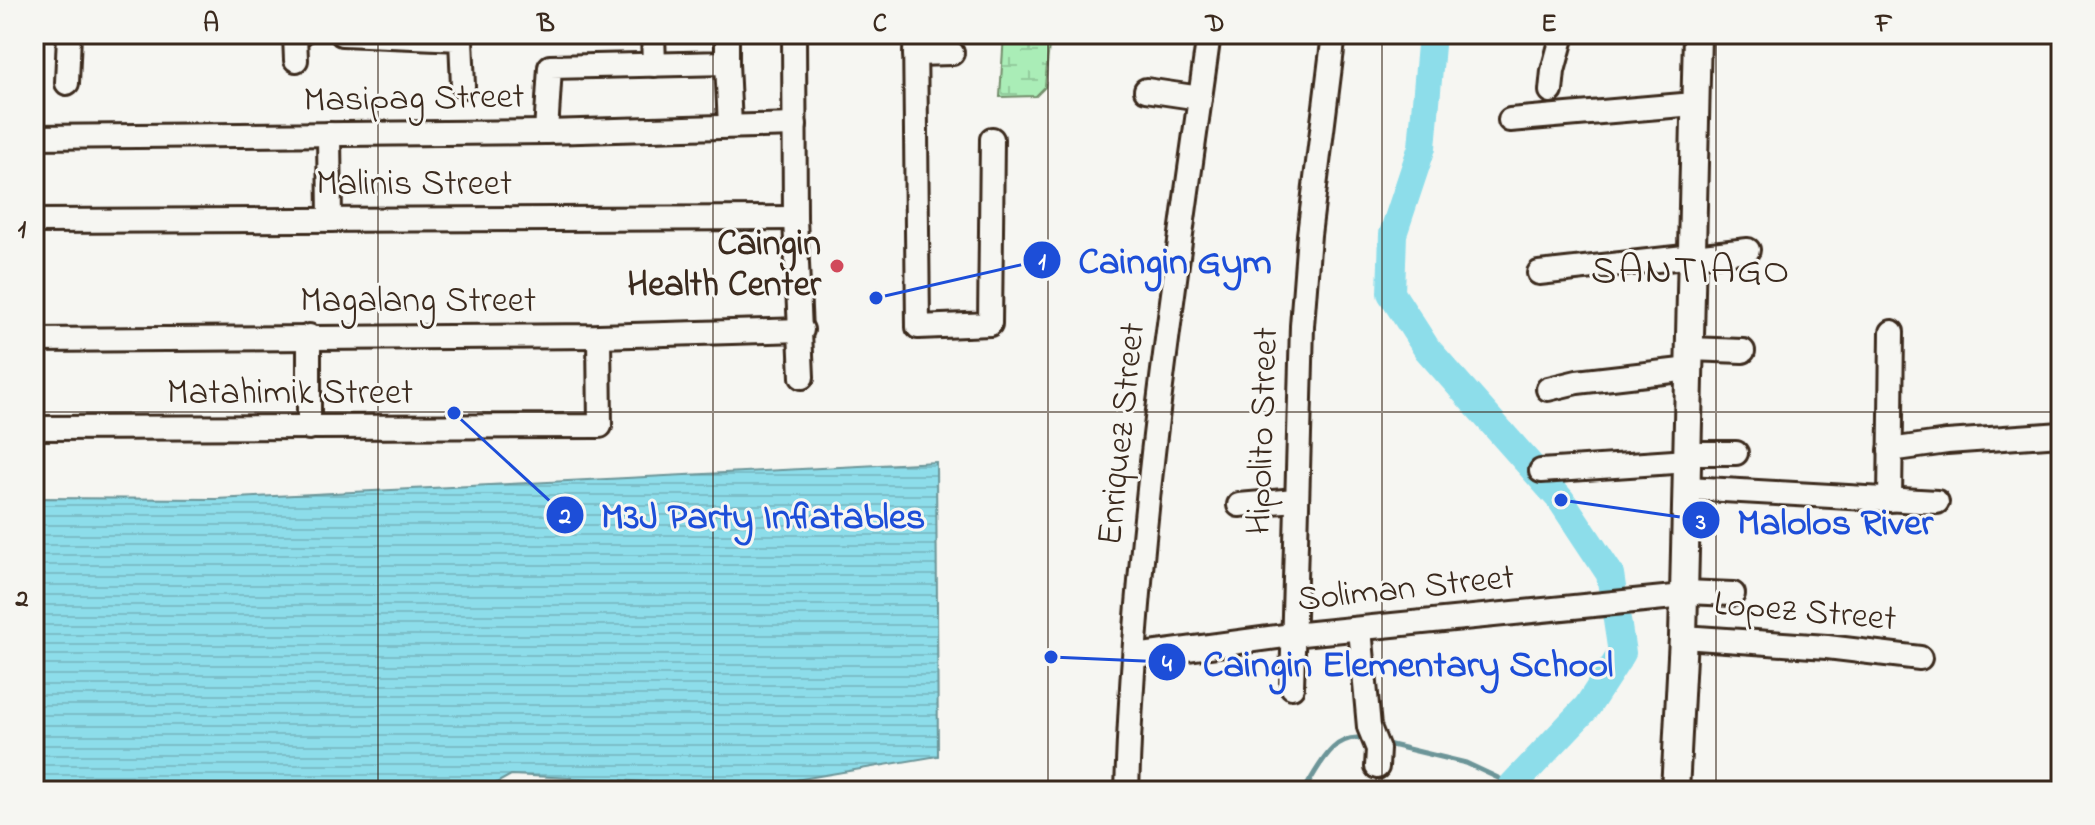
<svg xmlns="http://www.w3.org/2000/svg" width="2095" height="825" font-family="'Indie Flower',sans-serif">
<style>
.wetland{fill:url(#wetland-marsh);stroke:#728c6a;stroke-width:2}
.water{fill:url(#water-rules);stroke:#6c9598;stroke-width:2}
.lines{fill:none;stroke-linecap:round;stroke-linejoin:round}
.stream{stroke:#6c9598;stroke-width:5}
.river{stroke:#8dddea;stroke-width:28}
.minor-casing{stroke:#3b2a1e;stroke-width:28}
.major-casing{stroke:#3b2a1e;stroke-width:32}
.minor{stroke:#f6f6f2;stroke-width:22}
.major{stroke:#f6f6f2;stroke-width:26}
.grid{fill:none;stroke:#3b2a1e;stroke-width:2;stroke-opacity:0.55}
.poi-dot{fill:#d1495b;stroke:#f6f6f2;stroke-width:3}
.labels{text-anchor:middle;dominant-baseline:central;stroke-width:6;stroke-linejoin:round;paint-order:stroke}
.street-label{font-size:36px;fill:#3b2a1e;stroke:#f6f6f2}
.poi-label{font-size:36px;font-weight:bold;fill:#3b2a1e;stroke:#f6f6f2;text-anchor:end}
.quarter-label{font-size:40px;letter-spacing:2px;fill:#3b2a1e;stroke:#f6f6f2}
.leader{fill:none;stroke:#1d4ed8;stroke-width:3}
.callout-dot{fill:#1d4ed8;stroke:#f6f6f2;stroke-width:3}
.mark-label{font-size:24px;text-anchor:middle;font-weight:bold;fill:#fff}
.callout-label{font-size:38px;text-anchor:middle;font-weight:bold;fill:#1d4ed8;stroke:#f6f6f2;stroke-width:6;stroke-linejoin:round;paint-order:stroke}
.neatline{fill:none;stroke:#3b2a1e;stroke-width:3}
.grid-label{font-size:26px;text-anchor:middle;font-weight:bold;fill:#3b2a1e}
</style>
<defs>
<pattern id="wetland-marsh" width="20" height="14" patternUnits="userSpaceOnUse" patternTransform="scale(2)"><rect width="20" height="14" fill="#aaedb7"/><path d="M1 5h8M5 5V1M11 12h8M15 12V8" fill="none" stroke="#93cb9d"/></pattern>
<pattern id="water-rules" width="6" height="5" patternUnits="userSpaceOnUse" patternTransform="scale(2)"><rect width="6" height="5" fill="#8dddea"/><path d="M0 2.5h6" fill="none" stroke="#7bbec8"/></pattern>
</defs>
<rect width="100%" height="100%" fill="#f6f6f2"/>
<filter id="ink" filterUnits="userSpaceOnUse"><feTurbulence type="fractalNoise" baseFrequency=".0125" numOctaves="2"/><feDisplacementMap in="SourceGraphic" scale="16" xChannelSelector="R" yChannelSelector="G"/><feConvolveMatrix kernelMatrix="1 2 1 2 8 2 1 2 1" color-interpolation-filters="sRGB"/></filter>
<g filter="url(#ink)">
<path class="wetland" d="M1004,34H1050L1045,87L1036,96L1000,97Z"/>
<path class="water" d="M936,462L938,756L754,787L511,775L482,791H34V498L216,499Z"/>
<g class="lines">
<g class="stream">
<path d="M1383,743L1466,763L1513,785"/>
<path d="M1214,791L1246,787L1269,791"/>
<path d="M1300,791L1305,789C1319,767 1333,732 1365,739"/>
</g>
<path class="river" d="M1432,34L1422,147L1393,234L1391,293L1427,349L1561,500L1610,574L1622,653L1587,707L1513,785V791"/>
<g class="minor-casing">
<g id="minor">
<path d="M342,34L461,39L463,86"/>
<path d="M653,34L654,65"/>
<path d="M794,34L795,218L802,377"/>
<path d="M915,34L918,327L990,324L992,139"/>
<path d="M915,54L952,53"/>
<path d="M296,60L295,36L301,34"/>
<path d="M727,63L730,126"/>
<path d="M67,83L69,34"/>
<path d="M1146,90L1200,98"/>
<path d="M1551,91L1553,71L1563,34"/>
<path d="M1510,120L1694,104"/>
<path d="M546,132L550,67L727,63V34"/>
<path d="M329,134L330,220"/>
<path d="M34,137L546,132L795,125"/>
<path d="M34,221L795,218"/>
<path d="M1539,273L1748,250"/>
<path d="M34,340L599,336L802,330"/>
<path d="M1689,349L1743,351"/>
<path d="M1548,389L1577,382L1690,369"/>
<path d="M34,428L600,426L599,336"/>
<path d="M309,428V336"/>
<path d="M1890,450L1947,442L2061,434"/>
<path d="M1688,453H1736"/>
<path d="M1541,471L1688,461"/>
<path d="M1688,488L1937,502"/>
<path d="M1890,500L1892,332"/>
<path d="M1239,505L1295,500"/>
<path d="M1685,592L1733,594"/>
<path d="M1360,629L1369,727L1378,749L1377,767"/>
<path d="M1683,637L1827,647L1920,658"/>
<path d="M1135,656L1292,635L1684,596"/>
<path d="M1292,687L1302,326L1309,235L1334,34"/>
<path d="M1127,791C1135,537 1174,285 1209,34"/>
</g>
</g>
<g class="major-casing">
<path id="major" d="M1675,791L1683,637L1697,34"/>
</g>
<use href="#minor" class="minor"/>
<use href="#major" class="major"/>
</g>
</g>
<path class="grid" d="M378,34V791M713,34V791M1048,34V791M1382,34V791M1716,34V791M34,412H2061"/>
<circle class="poi-dot" cx="837" cy="266" r="8"/>
<g class="labels">
<g class="street-label">
<text transform="translate(414 100) rotate(-1)">Masipag Street</text>
<text x="414" y="185">Malinis Street</text>
<text x="418" y="302">Magalang Street</text>
<text x="290" y="394">Matahimik Street</text>
<text transform="translate(1264 431) rotate(-88)">Hipolito Street</text>
<text transform="translate(1123 434) rotate(-84)">Enriquez Street</text>
<text transform="translate(1406 590) rotate(-6)">Soliman Street</text>
<text transform="translate(1805 613) rotate(5)">Lopez Street</text>
</g>
<g class="poi-label">
<text x="821" y="245">Caingin<tspan x="821" dy="41">Health Center</tspan></text>
</g>
<g class="quarter-label">
<text x="1691" y="272">SANTIAGO</text>
</g>
</g>
<path class="leader" d="M876 298L1042 260M454 413L565 515M1561 500L1701 520M1051 657L1167 662"/>
<g class="callout-dot">
<circle cx="876" cy="298" r="8"/>
<circle cx="454" cy="413" r="8"/>
<circle cx="1561" cy="500" r="8"/>
<circle cx="1051" cy="657" r="8"/>
<circle cx="1042" cy="260" r="20"/>
<circle cx="565" cy="515" r="20"/>
<circle cx="1701" cy="520" r="20"/>
<circle cx="1167" cy="662" r="20"/>
</g>
<g class="mark-label">
<text x="1042" y="269">1</text>
<text x="565" y="523">2</text>
<text x="1701" y="529">3</text>
<text x="1167" y="671">4</text>
</g>
<g class="callout-label">
<text x="1175" y="273">Caingin Gym</text>
<text x="763" y="528">M3J Party Inflatables</text>
<text x="1835" y="534">Malolos River</text>
<text x="1408" y="676">Caingin Elementary School</text>
</g>
<rect width="2095" height="825" fill="none" stroke="#f6f6f2" stroke-width="88"/>
<rect x="44" y="44" width="2007" height="737" class="neatline"/>
<g class="grid-label">
<text x="211" y="31">A</text>
<text x="546" y="31">B</text>
<text x="880" y="31">C</text>
<text x="1215" y="31">D</text>
<text x="1549" y="31">E</text>
<text x="1884" y="31">F</text>
<text x="22" y="237">1</text>
<text x="22" y="606">2</text>
</g>
</svg>
